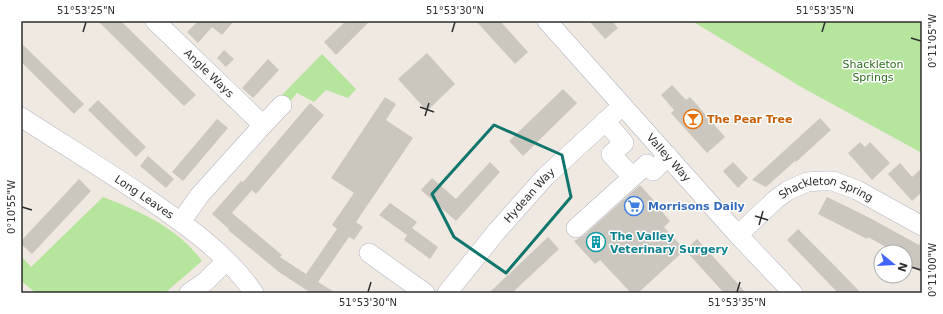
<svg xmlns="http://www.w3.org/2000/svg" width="943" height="314" font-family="'DejaVu Sans',sans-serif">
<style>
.green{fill:#b6e59e}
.building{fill:#cbc7bf}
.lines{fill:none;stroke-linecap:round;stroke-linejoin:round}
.minor-casing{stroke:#b4b7c1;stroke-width:20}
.minor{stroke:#fff;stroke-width:19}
.marked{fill:none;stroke:#0f766e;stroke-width:3;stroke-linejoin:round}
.ticks{fill:none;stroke:#2e2e2e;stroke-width:1.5}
.labels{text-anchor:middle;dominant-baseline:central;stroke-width:3;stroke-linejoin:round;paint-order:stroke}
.park-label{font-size:11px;fill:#2c6e1b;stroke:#fff}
.street-label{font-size:11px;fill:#2e2e2e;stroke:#fff}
.food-label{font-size:11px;font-weight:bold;fill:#c56008;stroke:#fff;text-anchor:start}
.shop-label{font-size:11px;font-weight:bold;fill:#366cbe;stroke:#fff;text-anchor:start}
.culture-label{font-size:11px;font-weight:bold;fill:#0d838f;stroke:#fff;text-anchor:start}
.neatline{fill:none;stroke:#2e2e2e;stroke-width:1.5}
.ticks-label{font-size:10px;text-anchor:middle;fill:#2e2e2e}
</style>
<rect width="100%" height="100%" fill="#efe9e1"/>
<g class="green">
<path d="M692,21H922V153L803,88Z"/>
<path d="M322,54L356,89L348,98L326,90L314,102L297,93L288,104L280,97Z"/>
<path d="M103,197C141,212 177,227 202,261L165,293H36L21,281V256L31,267Z"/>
</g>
<g class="building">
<path d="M98,21H121L196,95L184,106Z"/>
<path d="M198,21H234L222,35L212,27L198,43L187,32Z"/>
<path d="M346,21H370L336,55L324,42Z"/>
<path d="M476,21H500L528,52L515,64Z"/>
<path d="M589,21H612L618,28L605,39Z"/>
<path d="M21,43L84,104L74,114L21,62Z"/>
<path d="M224,50L234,59L226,67L217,58Z"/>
<path d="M427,53L455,84L427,111L398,79Z"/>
<path d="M268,59L279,70L253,98L242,88Z"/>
<path d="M672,85L686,100L690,97L725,137L707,153L671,113L674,110L661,95Z"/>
<path d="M563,89L577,103L523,156L509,141Z"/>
<path d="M385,97L396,104L386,120L413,138L356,222L363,227L354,240L349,237L318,282L336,293H311L279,272L228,230L229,229L212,214L241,181L243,182L310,103L324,115L256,194L252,190L232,213L282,255L280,257L306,274L337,229L332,225L354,193L331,178Z"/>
<path d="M98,100L146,147L136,157L88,110Z"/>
<path d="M820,118L831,130L796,162L795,161L766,187L752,180Z"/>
<path d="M217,119L228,128L183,181L172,172Z"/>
<path d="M860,142L865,147L870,142L890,163L872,180L848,153Z"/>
<path d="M148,156L174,179L166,188L140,166Z"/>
<path d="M490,162L500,172L456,221L421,190L432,178L456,199Z"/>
<path d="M733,162L748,178L738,188L723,171Z"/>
<path d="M900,163L912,177L922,168V192L912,201L888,174Z"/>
<path d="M79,179L91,191L32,254L21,244V241Z"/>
<path d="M640,185L658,205L657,206L670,221L664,227L685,250L638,293H631L600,260L595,264L574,241L583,236Z"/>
<path d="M827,197L868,217L919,245L922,239V273L908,264L910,261L905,258V252H895L868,237L867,239L818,214Z"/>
<path d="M390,203L417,222L412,228L438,247L430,259L404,240L407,235L379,215Z"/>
<path d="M798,229L835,266L861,293H838L787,240Z"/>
<path d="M548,237L559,249L512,293H489Z"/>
<path d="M697,239L729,274L746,293H724L685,250Z"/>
</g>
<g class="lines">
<g class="minor-casing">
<g id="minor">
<path id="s1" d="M155,21L263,125L199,196L181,222"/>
<path id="s2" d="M547,21L738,235L793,293"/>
<path id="s3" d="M21,117C61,143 102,168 142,195C182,222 226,252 254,293"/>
<path d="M605,121L624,143L611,154L632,177"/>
<path d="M263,125L282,105"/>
<path d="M576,228L647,164L653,171L668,156"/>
<path id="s4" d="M738,235L775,200L787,191L807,182L820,181H833L857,190L922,226"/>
<path d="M369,253L425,293"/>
<path d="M189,293L205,282L226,261"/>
<path id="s5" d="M447,293L497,231L545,177L622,106"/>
</g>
</g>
<use href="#minor" class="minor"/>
</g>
<path class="marked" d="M494,125L562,155L571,197L506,273L454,237L432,194Z"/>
<path class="ticks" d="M83,32L86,22M452,32L455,22M822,32L825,22M911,38L921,41M420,107L434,112M425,116L429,103M22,207L32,210M755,216L768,220M759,225L763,211M911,267L921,270M368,292L371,282M737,292L740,282"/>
<defs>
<g id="bar-ring" transform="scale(1)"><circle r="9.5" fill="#fff" stroke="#e8710a" stroke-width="1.5"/><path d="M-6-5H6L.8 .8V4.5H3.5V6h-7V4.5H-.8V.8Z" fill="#e8710a"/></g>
<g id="supermarket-ring" transform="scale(1)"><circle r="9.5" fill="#fff" stroke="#3f7fe0" stroke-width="1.5"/><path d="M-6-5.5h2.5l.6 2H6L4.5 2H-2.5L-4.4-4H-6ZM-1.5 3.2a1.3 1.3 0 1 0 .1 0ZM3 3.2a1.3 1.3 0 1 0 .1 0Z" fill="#3f7fe0"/></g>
<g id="building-ring" transform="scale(1)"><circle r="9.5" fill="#fff" stroke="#0f9aa8" stroke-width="1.5"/><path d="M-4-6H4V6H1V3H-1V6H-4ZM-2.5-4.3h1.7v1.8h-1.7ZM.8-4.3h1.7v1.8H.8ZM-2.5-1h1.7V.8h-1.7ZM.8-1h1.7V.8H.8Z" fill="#0f9aa8"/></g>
</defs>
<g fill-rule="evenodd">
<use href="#bar-ring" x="693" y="119"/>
<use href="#supermarket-ring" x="634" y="206"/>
<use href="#building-ring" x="596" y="242"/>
</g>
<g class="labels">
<g class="park-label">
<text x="873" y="64">Shackleton<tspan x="873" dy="13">Springs</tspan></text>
</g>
<g class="street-label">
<text stroke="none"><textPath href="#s1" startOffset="75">Angle Ways</textPath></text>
<text stroke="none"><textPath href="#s2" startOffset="183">Valley Way</textPath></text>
<text stroke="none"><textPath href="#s5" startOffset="128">Hydean Way</textPath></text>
<text stroke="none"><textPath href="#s3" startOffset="147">Long Leaves</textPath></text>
<text stroke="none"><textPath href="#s4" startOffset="107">Shackleton Spring</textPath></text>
</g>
<g class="food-label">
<text x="707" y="119">The Pear Tree</text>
</g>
<g class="shop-label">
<text x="648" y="206">Morrisons Daily</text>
</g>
<g class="culture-label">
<text x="610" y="236">The Valley<tspan x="610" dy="13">Veterinary Surgery</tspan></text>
</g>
</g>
<rect width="943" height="314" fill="none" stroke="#ffffff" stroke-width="44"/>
<g transform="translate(893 264) rotate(108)"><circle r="19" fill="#ffffff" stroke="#ababab"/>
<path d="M0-3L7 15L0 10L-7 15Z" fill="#4264fb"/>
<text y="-6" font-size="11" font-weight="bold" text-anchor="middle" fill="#2e2e2e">N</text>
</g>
<rect x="22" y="22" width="899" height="270" class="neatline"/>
<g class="ticks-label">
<text x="86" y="14">51°53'25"N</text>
<text x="455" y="14">51°53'30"N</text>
<text x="825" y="14">51°53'35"N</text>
<text transform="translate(932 41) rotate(-90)" y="4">0°11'05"W</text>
<text transform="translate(11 207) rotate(-90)" y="4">0°10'55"W</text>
<text transform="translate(932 270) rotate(-90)" y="4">0°11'00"W</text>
<text x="368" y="306">51°53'30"N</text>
<text x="737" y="306">51°53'35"N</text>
</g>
</svg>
